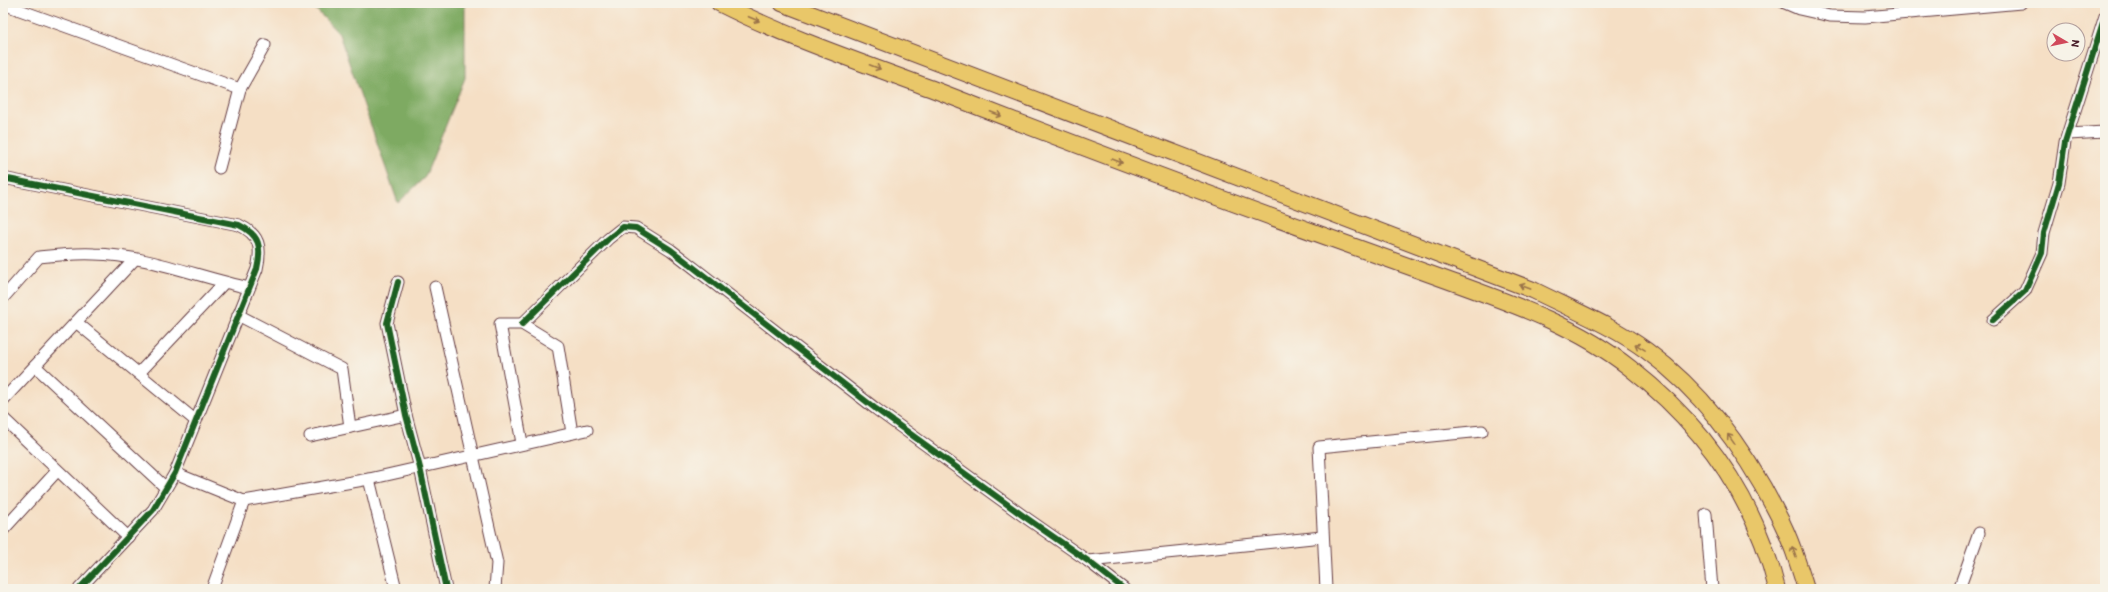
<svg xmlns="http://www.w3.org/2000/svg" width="2108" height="592" font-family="Itim,sans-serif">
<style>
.forest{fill:#7eaa62;stroke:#646446}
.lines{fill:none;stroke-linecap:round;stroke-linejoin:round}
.minor-casing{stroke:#643c42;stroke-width:13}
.highway-casing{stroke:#643c42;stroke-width:18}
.minor{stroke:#fff;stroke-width:11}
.highway{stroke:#e9c769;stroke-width:16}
.cycleway-casing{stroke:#f7f3e8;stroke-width:8}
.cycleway{stroke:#1b5e20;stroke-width:6}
.oneway{stroke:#9a734a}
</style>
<rect width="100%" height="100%" fill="#f7f3e8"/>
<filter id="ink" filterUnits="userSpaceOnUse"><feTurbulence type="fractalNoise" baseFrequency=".025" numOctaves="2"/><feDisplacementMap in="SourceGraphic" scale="8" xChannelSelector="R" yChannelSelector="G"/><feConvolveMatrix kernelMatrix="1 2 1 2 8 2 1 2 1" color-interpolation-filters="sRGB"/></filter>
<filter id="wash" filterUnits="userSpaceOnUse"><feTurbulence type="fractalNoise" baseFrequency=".012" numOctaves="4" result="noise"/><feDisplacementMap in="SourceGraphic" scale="16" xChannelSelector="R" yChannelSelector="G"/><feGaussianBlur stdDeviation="0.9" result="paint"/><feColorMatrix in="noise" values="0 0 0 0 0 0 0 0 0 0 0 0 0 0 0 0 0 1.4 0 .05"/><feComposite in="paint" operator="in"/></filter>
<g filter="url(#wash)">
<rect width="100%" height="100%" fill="#f5dfc5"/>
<path class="forest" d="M310,3H465V78L425,177L398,203L339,34Z"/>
</g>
<g filter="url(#ink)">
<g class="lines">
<g class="minor-casing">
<g id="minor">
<path d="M1785,3L1799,9L1830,16L1865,17L2021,3"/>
<path d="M3,4L240,89"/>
<path d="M2068,134L2105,132"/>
<path d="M219,168L240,89L265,45"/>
<path d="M3,178L239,225C260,235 262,247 257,269L175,473L153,510L79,589"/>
<path d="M398,282L387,323L406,415L420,468L446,589"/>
<path d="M435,287L497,563L495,589"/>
<path d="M3,298L39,257C58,255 76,253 94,254C146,255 198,277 249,288"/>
<path d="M238,315L342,369L350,427"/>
<path d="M1993,320L2025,291L2042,253L2044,233L2059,183L2065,142L2105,16"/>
<path d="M76,322L196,421"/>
<path d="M522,324L608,239L623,227L636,228L671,250L876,409L1022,515L1088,561L1124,589"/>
<path d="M35,366L166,488"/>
<path d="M139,373L224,283"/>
<path d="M3,400L135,259"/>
<path d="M3,418L128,537"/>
<path d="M310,436L406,415"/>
<path d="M522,443L500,324H522L558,346L572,433"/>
<path d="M175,473L244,501L369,479L587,430"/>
<path d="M369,479L396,589"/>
<path d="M1706,514L1712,589"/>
<path d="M3,530L57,471"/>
<path d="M1088,561L1322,537"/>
<path d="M212,589L244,501"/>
<path d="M1326,589L1319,447L1482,431"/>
<path d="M1959,589L1979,533"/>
</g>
</g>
<g class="highway-casing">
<g id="highway">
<path d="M719,3C788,38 863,63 935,90C1066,141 1198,191 1330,238C1372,253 1414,268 1455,283C1516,305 1578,327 1630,368C1703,425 1755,498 1777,589"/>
<path d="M782,3L1533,290C1571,309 1613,326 1647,351C1703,392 1746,452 1777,513C1790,537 1798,563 1806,589"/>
</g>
</g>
<use href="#minor" class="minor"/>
<use href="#highway" class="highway"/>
<g class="cycleway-casing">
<g id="cycleway">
<path d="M3,178L239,225C260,235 262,247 257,269L175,473L153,510L79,589"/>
<path d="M398,282L387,323L406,415L420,468L446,589"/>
<path d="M1993,320L2025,291L2042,253L2044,233L2059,183L2065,142L2105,16"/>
<path d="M522,324L608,239L623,227L636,228L671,250L876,409L1022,515L1088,561L1124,589"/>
</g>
</g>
<use href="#cycleway" class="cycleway"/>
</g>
<defs><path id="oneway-shaft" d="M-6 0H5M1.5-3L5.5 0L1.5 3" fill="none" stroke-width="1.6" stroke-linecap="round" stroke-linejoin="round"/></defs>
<g class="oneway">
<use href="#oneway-shaft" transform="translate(754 19) rotate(23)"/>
<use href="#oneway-shaft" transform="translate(875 67) rotate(21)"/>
<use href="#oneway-shaft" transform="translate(996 114) rotate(21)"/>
<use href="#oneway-shaft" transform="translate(1117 161) rotate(21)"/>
<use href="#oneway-shaft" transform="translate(1525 287) rotate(-160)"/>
<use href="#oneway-shaft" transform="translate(1640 347) rotate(-149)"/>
<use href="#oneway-shaft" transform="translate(1731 439) rotate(-125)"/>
<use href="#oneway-shaft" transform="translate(1794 552) rotate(-110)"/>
</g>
</g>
<rect width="2108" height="592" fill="none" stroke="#f7f3e8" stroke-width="16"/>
<g transform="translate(2066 42) rotate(99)"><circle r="19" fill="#f7f3e8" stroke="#b29e9c"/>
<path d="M0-3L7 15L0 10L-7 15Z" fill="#d1495b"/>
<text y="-6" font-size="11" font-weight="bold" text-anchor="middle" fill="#4a1f2b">N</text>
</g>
</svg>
